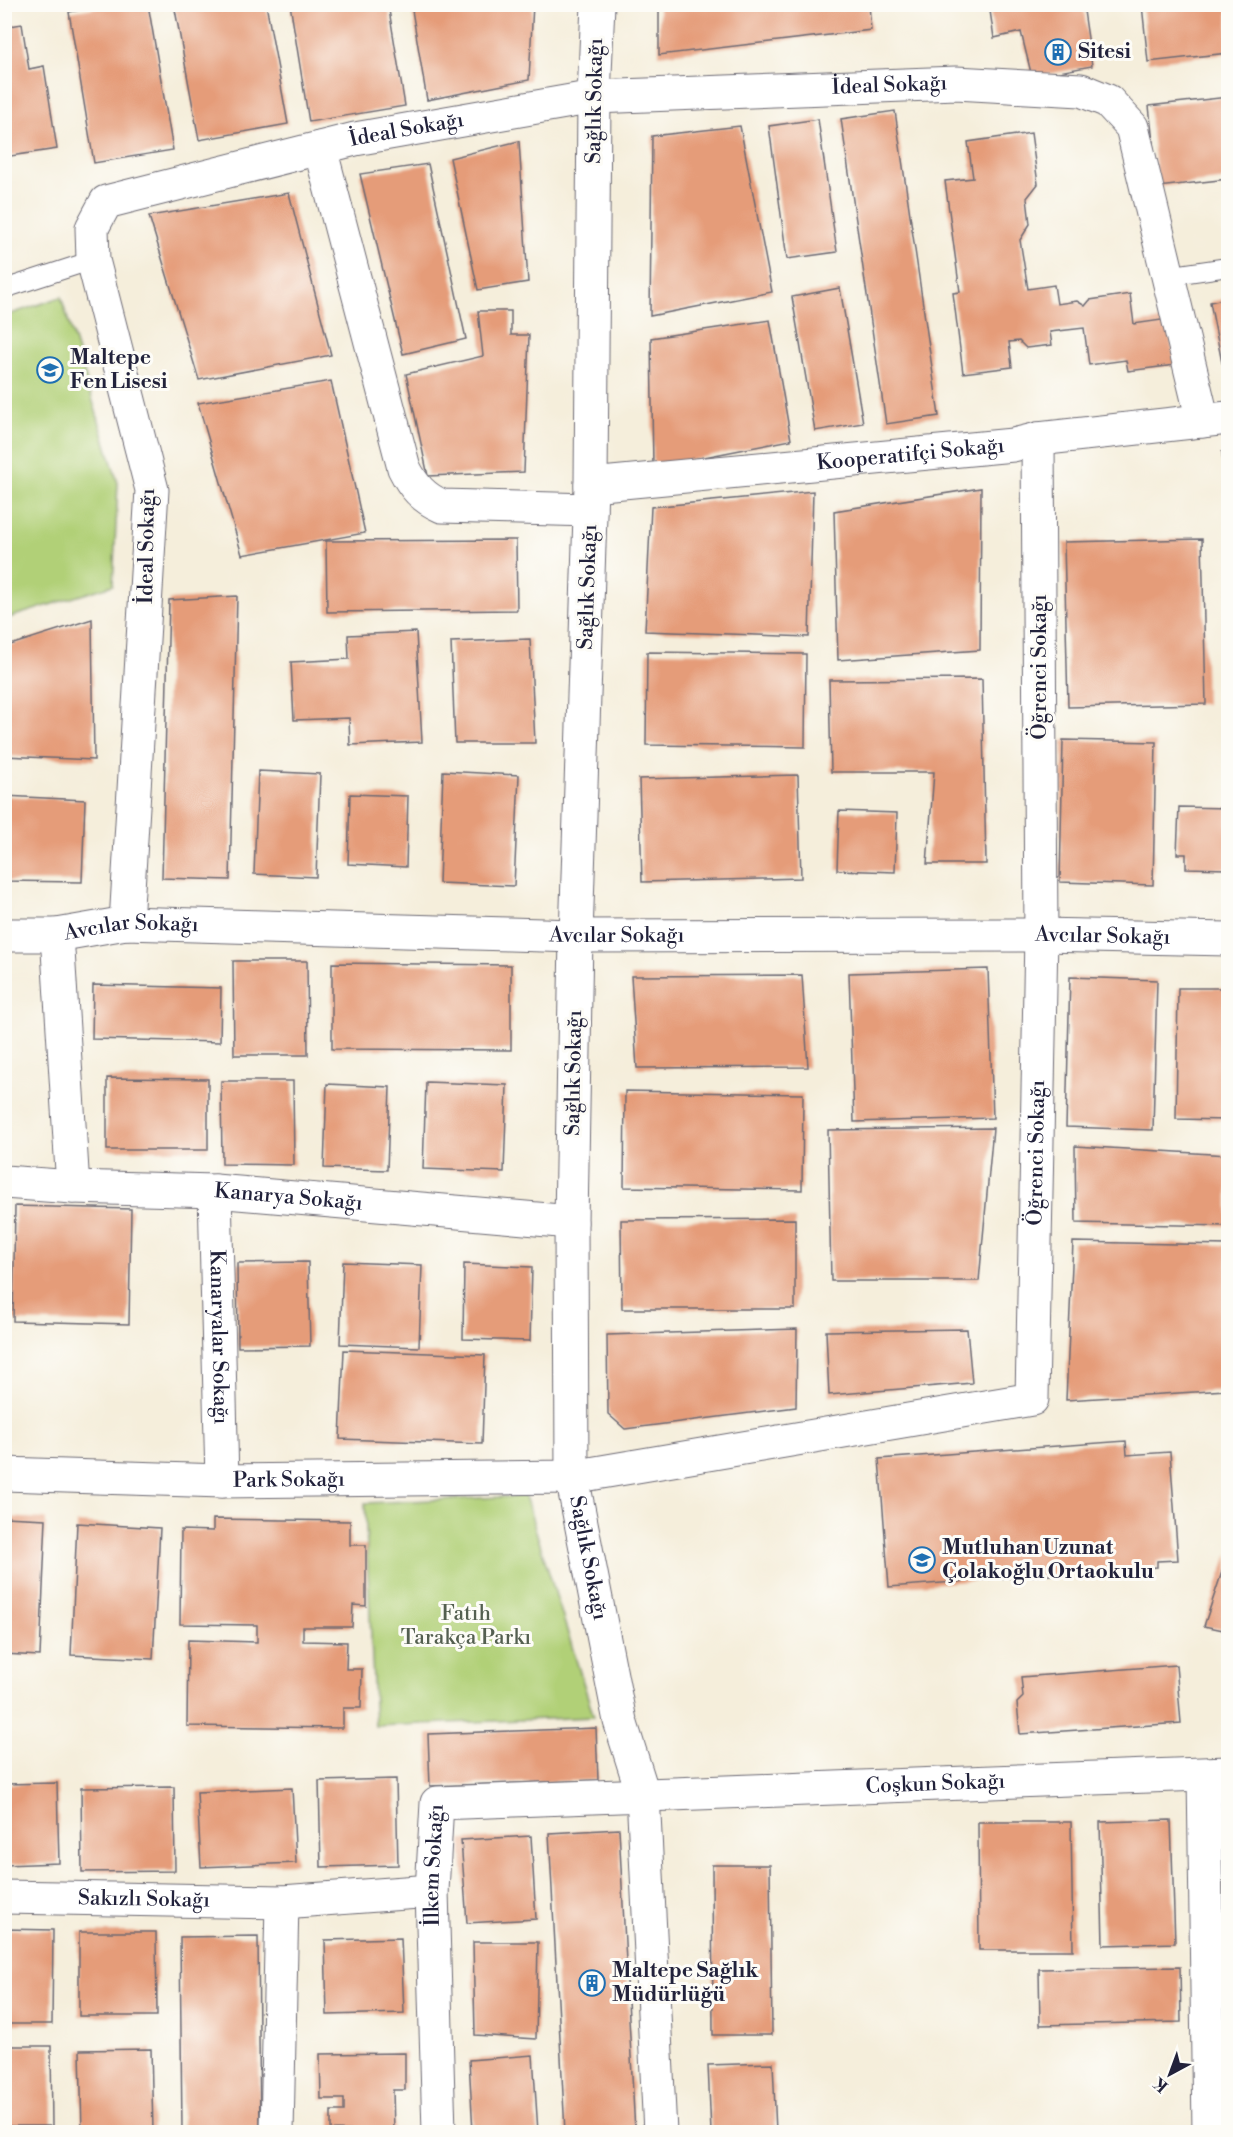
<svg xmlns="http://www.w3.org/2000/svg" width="1233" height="2137" font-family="'Libre Bodoni',serif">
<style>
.green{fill:#b1d077;stroke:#6a7959;stroke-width:1.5}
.building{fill:#e59c79}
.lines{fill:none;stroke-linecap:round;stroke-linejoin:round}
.lane-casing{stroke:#6c6973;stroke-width:20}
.street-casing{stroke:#6c6973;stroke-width:35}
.lane{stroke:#fff;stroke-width:18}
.street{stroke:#fff;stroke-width:33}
.labels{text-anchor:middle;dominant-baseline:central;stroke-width:6;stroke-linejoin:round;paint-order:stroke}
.poi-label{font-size:21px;font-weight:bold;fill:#22223b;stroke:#fdfcf7;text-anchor:start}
.street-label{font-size:21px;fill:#22223b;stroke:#fdfcf7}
.park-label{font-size:21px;fill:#545f50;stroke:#fdfcf7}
</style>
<rect width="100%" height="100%" fill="#fdfcf7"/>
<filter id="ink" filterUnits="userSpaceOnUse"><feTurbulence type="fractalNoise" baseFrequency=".0167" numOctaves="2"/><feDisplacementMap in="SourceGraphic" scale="12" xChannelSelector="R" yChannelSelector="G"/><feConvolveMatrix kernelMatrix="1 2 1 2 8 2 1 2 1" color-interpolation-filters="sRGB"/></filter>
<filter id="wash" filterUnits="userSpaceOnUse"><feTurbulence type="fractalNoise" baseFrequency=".008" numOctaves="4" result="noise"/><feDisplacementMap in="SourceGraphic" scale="24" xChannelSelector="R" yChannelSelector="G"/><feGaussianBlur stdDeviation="1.35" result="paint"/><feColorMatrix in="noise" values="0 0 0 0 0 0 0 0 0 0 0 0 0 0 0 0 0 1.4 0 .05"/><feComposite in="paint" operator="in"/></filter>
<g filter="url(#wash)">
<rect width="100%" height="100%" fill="#f5eedb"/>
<g class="green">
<path d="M61,297L118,483L113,585L5,619V316Z"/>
<path d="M525,1496L594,1717L375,1726L365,1503Z"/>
</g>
<g id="blocks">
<g class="building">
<path d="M115,4H148L173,150L94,163L69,12Z"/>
<path d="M174,4H266L288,124L199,140Z"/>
<path d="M290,4H388L405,106L309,122Z"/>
<path d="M411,4H533L529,80L427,100Z"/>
<path d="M659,4H869L871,30L659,55Z"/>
<path d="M989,4H1083L1092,66L1032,77L1021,32L994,38Z"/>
<path d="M1142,5H1228V53L1148,62Z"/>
<path d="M22,24L29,69L44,66L57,149L4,157V27Z"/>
<path d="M1228,97V179L1158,187L1149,106Z"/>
<path d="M895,111L939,416L886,424L841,119Z"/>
<path d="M818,119L837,252L787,259L769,126Z"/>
<path d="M740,126L772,292L650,316L652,136Z"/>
<path d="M1031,133L1038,184L1027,198L1030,224L1020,240L1028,289L1054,285L1057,304L1077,301L1085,306L1090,300L1130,294L1134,324L1168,319L1175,365L1128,371L1126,360L1089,365L1084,328L1050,332L1052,345L1026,348L1019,341L1009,342L1012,367L963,373L953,293L960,292L945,181L973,178L968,142Z"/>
<path d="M519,141L528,282L478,290L450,158Z"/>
<path d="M428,164L466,339L403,354L360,174Z"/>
<path d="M289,193L331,355L199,380L149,216Z"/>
<path d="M840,288L863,423L815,431L792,297Z"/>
<path d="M1228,298V362L1222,363L1210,302Z"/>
<path d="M478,311H511V335H529L524,472L428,476L406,374L483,356Z"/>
<path d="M770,320L791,440L653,467L651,338Z"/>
<path d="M331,381L365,533L242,555L198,403Z"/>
<path d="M1228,451V517L1222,452Z"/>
<path d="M981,488L980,650L838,660L834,511Z"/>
<path d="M813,491L809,637L645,631L651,507Z"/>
<path d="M1202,539L1206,704L1068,707L1064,542Z"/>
<path d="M516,540L517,610L327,612L326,541Z"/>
<path d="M237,596L230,880L162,878L169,600Z"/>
<path d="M92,619L94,760L4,756V647Z"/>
<path d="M416,632L422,742L350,745L349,718L294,720L291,662L349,659L348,635Z"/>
<path d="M530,639L535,743H455L451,642Z"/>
<path d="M647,652L806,654L805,747L646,745Z"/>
<path d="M982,679L986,864H927L934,772H831L829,680Z"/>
<path d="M1063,740L1156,742L1153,885L1060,882Z"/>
<path d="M258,771L320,774L316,877L254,874Z"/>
<path d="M443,771L519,775L514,886L439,883Z"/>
<path d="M798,775L801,878L642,882L639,779Z"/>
<path d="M350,794L408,796L406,867L348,864Z"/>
<path d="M4,796L85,800L82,882L4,881Z"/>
<path d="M1179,807L1228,808V869L1186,868V854H1177Z"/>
<path d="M839,811L897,813L895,872L837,870Z"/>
<path d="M233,961H307L308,1055H234Z"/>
<path d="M332,963L511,965V1050L332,1049Z"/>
<path d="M988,969L993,1118L854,1122L849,973Z"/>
<path d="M802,975L808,1067L637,1068L631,976Z"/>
<path d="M1070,977L1157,980L1153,1130L1066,1127Z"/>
<path d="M93,985L221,988L220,1042L92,1039Z"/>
<path d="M1178,988H1228V1120L1176,1119Z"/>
<path d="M107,1078L208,1079V1150H107Z"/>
<path d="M221,1081H293L294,1165L222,1164Z"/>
<path d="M426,1082L507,1085L504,1172L423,1169Z"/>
<path d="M327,1084L390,1087L387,1170L324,1168Z"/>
<path d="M625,1091L803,1094L802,1190L624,1187Z"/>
<path d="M993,1128L979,1281H831L828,1130Z"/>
<path d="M1075,1146L1228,1155V1226L1076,1223Z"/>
<path d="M15,1206L131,1209L129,1324L13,1321Z"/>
<path d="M795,1219V1309H622L621,1220Z"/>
<path d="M1073,1242L1228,1245L1226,1390L1066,1400Z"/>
<path d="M308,1262L310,1346L238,1347L237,1263Z"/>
<path d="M343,1262L422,1265L419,1347L340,1344Z"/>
<path d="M464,1264L532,1267L530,1341L463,1339Z"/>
<path d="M797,1329L796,1407L625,1429L608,1414L607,1335Z"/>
<path d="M967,1329L972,1383L829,1395L826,1331Z"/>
<path d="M344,1350L485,1355L482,1444L340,1439Z"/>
<path d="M1126,1441L1127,1455L1170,1452L1178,1560L1157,1561V1567L889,1587L879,1459Z"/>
<path d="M4,1517L46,1519L40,1656L4,1654Z"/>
<path d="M213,1519L350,1521V1545H366V1606L353,1605L352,1627H303V1641L347,1642L346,1669H362L361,1708H343V1728L187,1726L188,1640L257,1642V1625L180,1624L181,1530L213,1531Z"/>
<path d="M77,1523L160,1528L153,1659L71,1655Z"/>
<path d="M1228,1554V1631L1204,1626Z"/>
<path d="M1176,1665L1181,1723L1020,1734L1017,1703L1023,1697L1021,1677Z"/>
<path d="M596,1728L598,1780L430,1786L428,1734Z"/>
<path d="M396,1779L398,1865L321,1867L319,1781Z"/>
<path d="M57,1783L59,1863L4,1865V1784Z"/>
<path d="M174,1787L175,1871L82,1872L81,1788Z"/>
<path d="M292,1788L296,1863L201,1867L197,1792Z"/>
<path d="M1171,1820L1175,1943L1103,1945L1100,1822Z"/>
<path d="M978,1822H1071L1073,1950H979Z"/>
<path d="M619,1829L635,2132H565L549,1833Z"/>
<path d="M531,1836L536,1919L467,1923L461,1840Z"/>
<path d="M712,1865H770L772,2035H713Z"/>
<path d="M4,1929L53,1930L52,2024H4Z"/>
<path d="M79,1932H156L157,2016H79Z"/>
<path d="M258,1936L260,2131H182L180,1937Z"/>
<path d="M401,1938L404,2013L327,2015L325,1940Z"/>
<path d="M473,1942H538L536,2039L475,2035Z"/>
<path d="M1180,1967L1181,2022L1040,2025L1039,1969Z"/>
<path d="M4,2046H51L52,2126H4Z"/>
<path d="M151,2049L153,2131L82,2132L80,2050Z"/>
<path d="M405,2053V2090H393L394,2132L331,2130V2111H344V2099H321L320,2054Z"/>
<path d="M533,2055L538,2132H473L469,2060Z"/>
<path d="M773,2063L776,2132H711L708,2065Z"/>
</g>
</g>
</g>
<g filter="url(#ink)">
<use href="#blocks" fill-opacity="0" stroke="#6c6973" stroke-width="1.5"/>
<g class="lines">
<g class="lane-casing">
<g id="lane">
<path d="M1167,276L1228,267"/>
<path d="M4,289L93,260"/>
</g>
</g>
<g class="street-casing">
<g id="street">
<path id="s1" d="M598,4L594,97L591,485L576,936L571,1222L572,1477L620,1721L643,1794L660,2132"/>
<path d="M320,148L404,468C413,486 423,498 442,506L590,510"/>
<path id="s2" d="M591,485L1013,445L1038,439L1228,418"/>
<path id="s3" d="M126,923L152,490L93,260L92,228L106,202L355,139L594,97L956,83L1081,90L1108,101L1132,127L1203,421"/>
<path id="s4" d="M4,935H57L126,923L576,936L1041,935L1228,939"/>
<path d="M57,935L73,1187"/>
<path id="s5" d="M4,1182L73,1187L215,1191L571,1222"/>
<path id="s6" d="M215,1191L222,1481"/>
<path id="s7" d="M4,1474L222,1481L572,1477L1032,1399L1041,935L1038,439"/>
<path d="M1204,1775L1209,2132"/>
<path id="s8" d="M4,1897L282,1902L432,1891"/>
<path d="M277,2132L282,1902"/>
<path id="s9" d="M439,2132L432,1891L437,1803L1228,1773"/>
</g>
</g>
<use href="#lane" class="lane"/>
<use href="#street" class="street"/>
</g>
</g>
<defs>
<g id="building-ring" transform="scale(1.35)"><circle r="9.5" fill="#fdfcf7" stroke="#1f6fb2" stroke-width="1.5"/><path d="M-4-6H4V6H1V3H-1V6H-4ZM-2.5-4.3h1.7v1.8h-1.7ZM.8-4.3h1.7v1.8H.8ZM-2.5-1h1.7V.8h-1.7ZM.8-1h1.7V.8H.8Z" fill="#1f6fb2"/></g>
<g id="school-ring" transform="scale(1.35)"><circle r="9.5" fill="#fdfcf7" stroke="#1f6fb2" stroke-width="1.5"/><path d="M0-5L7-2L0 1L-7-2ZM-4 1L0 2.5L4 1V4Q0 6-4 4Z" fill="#1f6fb2"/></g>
</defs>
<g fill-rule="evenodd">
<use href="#building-ring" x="1058" y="52"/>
<use href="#school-ring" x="50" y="370"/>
<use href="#school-ring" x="922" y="1560"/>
<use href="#building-ring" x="592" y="1983"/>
</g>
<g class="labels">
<g class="poi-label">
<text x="1078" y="52">Sitesi</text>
<text x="70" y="358">Maltepe<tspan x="70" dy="24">Fen Lisesi</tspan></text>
<text x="942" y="1548">Mutluhan Uzunat<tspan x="942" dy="24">Çolakoğlu Ortaokulu</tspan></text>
<text x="612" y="1971">Maltepe Sağlık<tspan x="612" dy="24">Müdürlüğü</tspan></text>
</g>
<g class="street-label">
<text stroke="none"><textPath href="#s3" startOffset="1528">İdeal Sokağı</textPath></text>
<text transform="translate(595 101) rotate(-89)">Sağlık Sokağı</text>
<text stroke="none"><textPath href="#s3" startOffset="1042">İdeal Sokağı</textPath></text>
<text stroke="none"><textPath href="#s2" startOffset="321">Kooperatifçi Sokağı</textPath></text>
<text transform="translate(147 546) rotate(-89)">İdeal Sokağı</text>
<text transform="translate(588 587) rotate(-88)">Sağlık Sokağı</text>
<text transform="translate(1040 667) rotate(-90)">Öğrenci Sokağı</text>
<text stroke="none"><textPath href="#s4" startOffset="128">Avcılar Sokağı</textPath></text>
<text stroke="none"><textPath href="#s4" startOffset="614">Avcılar Sokağı</textPath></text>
<text stroke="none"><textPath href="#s4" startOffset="1100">Avcılar Sokağı</textPath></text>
<text transform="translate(574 1073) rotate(-89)">Sağlık Sokağı</text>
<text stroke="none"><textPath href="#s7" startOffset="1281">Öğrenci Sokağı</textPath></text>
<text stroke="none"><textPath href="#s5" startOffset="285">Kanarya Sokağı</textPath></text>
<text stroke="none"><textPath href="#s6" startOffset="146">Kanaryalar Sokağı</textPath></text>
<text stroke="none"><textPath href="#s7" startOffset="285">Park Sokağı</textPath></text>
<text stroke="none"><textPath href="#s1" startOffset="1556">Sağlık Sokağı</textPath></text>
<text stroke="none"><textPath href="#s9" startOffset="828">Coşkun Sokağı</textPath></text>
<text stroke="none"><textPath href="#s9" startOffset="267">İlkem Sokağı</textPath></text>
<text stroke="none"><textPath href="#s8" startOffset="140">Sakızlı Sokağı</textPath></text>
</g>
<g class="park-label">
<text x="466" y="1614">Fatıh<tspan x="466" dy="24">Tarakça Parkı</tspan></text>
</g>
</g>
<rect width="1233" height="2137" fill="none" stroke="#fdfcf7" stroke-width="24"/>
<g transform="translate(1170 2074) rotate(221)" stroke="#fdfcf7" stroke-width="4.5" paint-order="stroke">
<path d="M0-4.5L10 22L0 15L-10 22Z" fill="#22223b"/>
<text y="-9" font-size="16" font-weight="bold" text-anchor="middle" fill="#22223b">K</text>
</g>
</svg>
